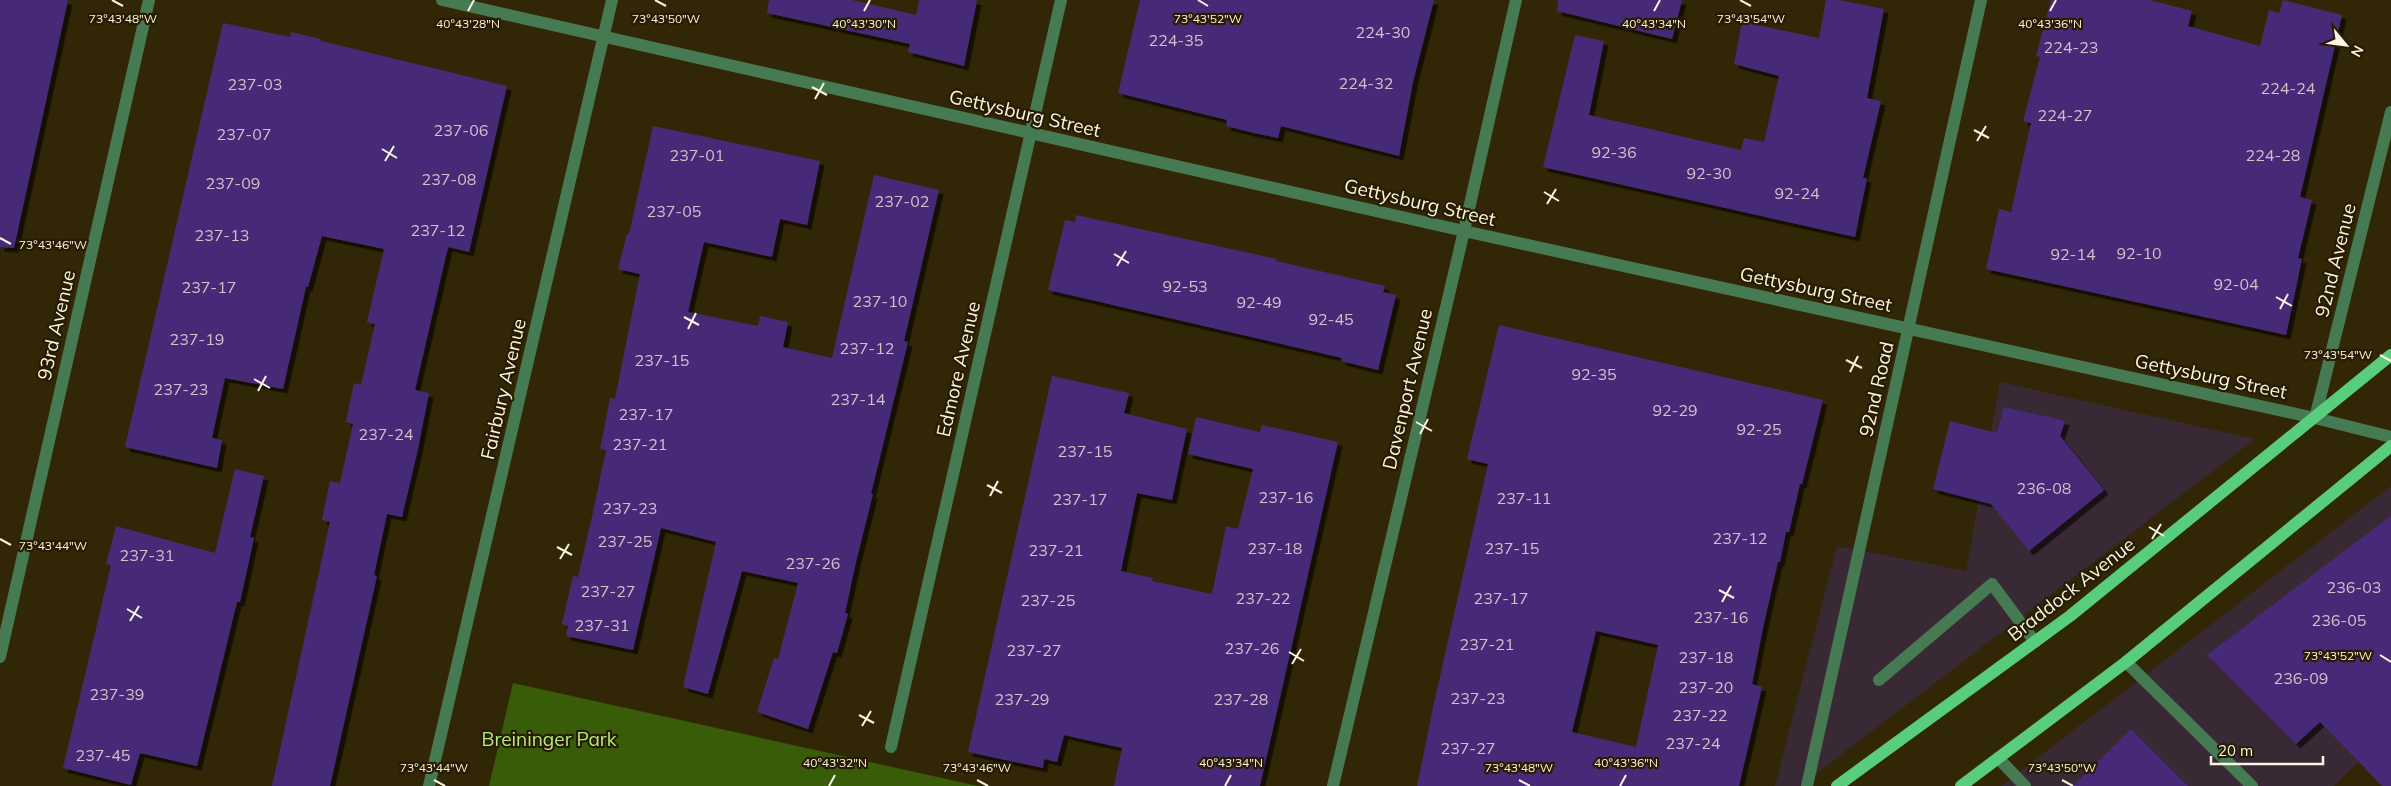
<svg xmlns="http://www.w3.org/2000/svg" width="2391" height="786" font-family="Mulish,sans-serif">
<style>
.commercial{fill:#392935}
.green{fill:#395c08}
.building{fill:#472b77;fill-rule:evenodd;filter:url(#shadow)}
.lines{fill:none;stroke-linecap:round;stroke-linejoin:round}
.lane{stroke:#467a53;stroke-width:12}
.street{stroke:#467a53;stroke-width:12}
.primary{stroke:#58cd7c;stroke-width:12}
.ticks{fill:none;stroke:#fcf5e3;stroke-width:2}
.labels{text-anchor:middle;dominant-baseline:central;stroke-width:4.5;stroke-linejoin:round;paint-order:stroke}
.number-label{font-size:16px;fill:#cfc2c8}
.street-label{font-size:19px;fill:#fcf5e3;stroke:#271c00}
.park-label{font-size:19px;fill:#b3ec7b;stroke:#271c00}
.ticks-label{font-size:12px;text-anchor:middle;fill:#fcf5e3;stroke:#271c00;stroke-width:4.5;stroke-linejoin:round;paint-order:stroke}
</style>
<defs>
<filter id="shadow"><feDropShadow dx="4.5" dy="4.5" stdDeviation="0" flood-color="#0009"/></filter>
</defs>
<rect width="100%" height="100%" fill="#312606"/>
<g class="commercial">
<path d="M2000,382L2255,439L1800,786H1775L1837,546L1966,571Z"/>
<path d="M2391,486V730L2334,786H2001Z"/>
</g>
<path class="green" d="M513,683L978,786H489Z"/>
<g class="building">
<path d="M0,0H68L14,248L0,247Z"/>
<path d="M769,0H852L916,15L919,0H977L964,66L908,52L910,44L767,13Z"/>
<path d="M1140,0H1434L1413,82L1399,156L1281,126L1278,138L1254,133L1226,126L1227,120L1118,93Z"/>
<path d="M1558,0H1682L1672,39L1557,11Z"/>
<path d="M1826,0H1839L1884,9L1867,98L1881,101L1863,178H1867L1855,237L1543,167L1575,35L1604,41L1589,115L1741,150L1744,138L1764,142L1779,76L1734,64L1742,22L1819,38Z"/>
<path d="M2051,0H2150L2192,11L2188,26L2260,46L2269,10L2279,13L2283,0L2342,15L2300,197L2312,200L2298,258L2302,259L2286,335L1986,269L1999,209L2011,212L2031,123L2023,121L2040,57L2036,56Z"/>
<path d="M223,23L290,37L291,32L321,39V41L507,86L469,252L448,247L415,390L429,393L418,449L402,517L387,514L374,575L377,576L330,786H272L330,522L322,520L330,481L340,483L353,424L346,422L350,401L354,383L361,385L375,324L367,322L384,249L322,236L308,287H306L283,389L225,378L212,438L222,440L217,468L125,447Z"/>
<path d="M653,126L820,161L807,225L780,219L772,257L704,242L688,312L758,326L760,316L788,322L783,347L832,358L874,175L939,190L904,341L908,342L871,494H873L856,562L845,613L848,614L837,653L833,652L808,729L757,712L774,658L778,659L798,583L742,571L708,694L683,687L716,542L661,528L633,650L566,636L568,626L562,624L573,576L578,577L593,512L606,450L600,449L605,424L610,398L615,399L640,274L618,269L627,234H629Z"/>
<path d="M1076,215L1277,259L1276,261L1385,286L1383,292L1396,295L1378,370L1341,361L1342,358L1048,290L1065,220L1075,222Z"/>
<path d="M1499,325L1823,400L1802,484H1800L1789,532H1786L1780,562H1778L1763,628L1752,684L1762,687L1739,786H1417L1434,703L1488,464L1467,459ZM1596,631L1658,645L1636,747L1572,732Z"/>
<path d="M1052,376L1129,393L1124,413L1187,429L1172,500L1137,493L1121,571L1153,578L1152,581L1212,594L1226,526L1238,529L1253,469L1188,454L1196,417L1260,432L1262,425L1338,442L1260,786H1114L1122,748L1064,735L1057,762L1044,759L1043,768L968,752Z"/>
<path d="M2004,407L2065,421L2060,436L2104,490L2029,551L1991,504L1933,489L1950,421L1997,433Z"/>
<path d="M235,469L264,476L250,537L254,538L240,602H237L197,766L140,753L131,785L63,768L111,565L106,564L116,526L215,553Z"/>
<path d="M2391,516V786H2382L2320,722L2296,744L2207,655Z"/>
<path d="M2131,729L2188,786H2073Z"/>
</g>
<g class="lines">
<g class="lane">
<path d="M1879,680L1992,584L2035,642"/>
<path d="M1998,758L2025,786"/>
</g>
<g class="street">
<path d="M442,0L1464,231L2315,418L2391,437"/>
<path d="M2315,418L2391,112"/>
<path d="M0,657L149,0"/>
<path d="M2126,662L2252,786"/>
<path d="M891,747L1061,0"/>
<path d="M429,786L612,0"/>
<path d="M1333,786L1464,231L1516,0"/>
<path d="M1807,786L1981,0"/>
</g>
<g class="primary">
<path d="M1837,786L2070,616L2391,355"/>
<path d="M1961,786L2126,662L2391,446"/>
</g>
</g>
<path class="ticks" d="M112,0L123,6M655,0L666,6M1198,0L1208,6M1740,0L1751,6M468,11L474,0M864,11L870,0M1654,11L1660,0M2050,11L2056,0M812,87L827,95M815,99L824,83M1974,130L1989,138M1977,141L1986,126M382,149L397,158M385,161L394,146M1544,192L1559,201M1547,204L1556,189M0,238L11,244M1114,254L1129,263M1117,266L1126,251M2276,297L2292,306M2280,309L2288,294M684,317L699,325M688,329L696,313M2380,355L2391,361M1846,360L1862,368M1850,372L1858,356M254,379L270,388M258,391L266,376M1416,422L1432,431M1420,434L1428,419M987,485L1002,493M990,496L998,481M2149,527L2164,536M0,539L11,545M2152,539L2161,524M557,547L572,555M560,559L569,544M1719,590L1734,598M1722,602L1731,586M127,609L142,618M130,621L139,606M1289,652L1304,661M2380,655L2391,662M1292,664L1301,649M859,715L874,723M862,726L871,711M434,780L445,786M977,780L988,786M1519,780L1530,786M2062,780L2073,786M829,786L835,775M1225,786L1231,775M1620,786L1626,775"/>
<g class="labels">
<g class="number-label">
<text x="1383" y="32">224-30</text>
<text x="1176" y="40">224-35</text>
<text x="2071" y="47">224-23</text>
<text x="1366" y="83">224-32</text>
<text x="255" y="84">237-03</text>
<text x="2288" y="88">224-24</text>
<text x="2065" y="115">224-27</text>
<text x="461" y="130">237-06</text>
<text x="244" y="134">237-07</text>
<text x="1614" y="152">92-36</text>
<text x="697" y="155">237-01</text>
<text x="2273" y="155">224-28</text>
<text x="1709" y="173">92-30</text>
<text x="449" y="179">237-08</text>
<text x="233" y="183">237-09</text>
<text x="1797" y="193">92-24</text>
<text x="902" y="201">237-02</text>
<text x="674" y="211">237-05</text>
<text x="438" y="230">237-12</text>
<text x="222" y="235">237-13</text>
<text x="2139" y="253">92-10</text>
<text x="2073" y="254">92-14</text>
<text x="2236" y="284">92-04</text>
<text x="1185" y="286">92-53</text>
<text x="209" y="287">237-17</text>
<text x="880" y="301">237-10</text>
<text x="1259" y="302">92-49</text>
<text x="1331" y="319">92-45</text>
<text x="197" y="339">237-19</text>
<text x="867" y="348">237-12</text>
<text x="662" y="360">237-15</text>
<text x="1594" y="374">92-35</text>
<text x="181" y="389">237-23</text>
<text x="858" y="399">237-14</text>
<text x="1675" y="410">92-29</text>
<text x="646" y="414">237-17</text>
<text x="1759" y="429">92-25</text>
<text x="386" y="434">237-24</text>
<text x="640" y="444">237-21</text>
<text x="1085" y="451">237-15</text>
<text x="2044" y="488">236-08</text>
<text x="1286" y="497">237-16</text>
<text x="1524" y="498">237-11</text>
<text x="1080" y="499">237-17</text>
<text x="630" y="508">237-23</text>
<text x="1740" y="538">237-12</text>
<text x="625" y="541">237-25</text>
<text x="1275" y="548">237-18</text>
<text x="1512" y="548">237-15</text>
<text x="1056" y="550">237-21</text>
<text x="147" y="555">237-31</text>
<text x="813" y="563">237-26</text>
<text x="2354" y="587">236-03</text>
<text x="608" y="591">237-27</text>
<text x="1263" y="598">237-22</text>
<text x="1501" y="598">237-17</text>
<text x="1048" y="600">237-25</text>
<text x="1721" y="617">237-16</text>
<text x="2339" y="620">236-05</text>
<text x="602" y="625">237-31</text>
<text x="1487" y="644">237-21</text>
<text x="1252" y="648">237-26</text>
<text x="1034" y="650">237-27</text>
<text x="1706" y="657">237-18</text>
<text x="2301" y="678">236-09</text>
<text x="1706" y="687">237-20</text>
<text x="117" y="694">237-39</text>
<text x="1478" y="698">237-23</text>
<text x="1022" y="699">237-29</text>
<text x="1241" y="699">237-28</text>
<text x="1700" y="715">237-22</text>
<text x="1693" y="743">237-24</text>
<text x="1468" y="748">237-27</text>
<text x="103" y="755">237-45</text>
</g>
<g class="street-label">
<text transform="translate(1025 113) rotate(13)">Gettysburg Street</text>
<text transform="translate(1420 202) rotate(13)">Gettysburg Street</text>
<text transform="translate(2335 260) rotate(-76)">92nd Avenue</text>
<text transform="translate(1816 289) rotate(12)">Gettysburg Street</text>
<text transform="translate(56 325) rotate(-77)">93rd Avenue</text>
<text transform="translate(958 369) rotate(-77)">Edmore Avenue</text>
<text transform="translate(2211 376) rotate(12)">Gettysburg Street</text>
<text transform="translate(503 389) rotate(-77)">Fairbury Avenue</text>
<text transform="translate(1407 389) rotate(-77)">Davenport Avenue</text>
<text transform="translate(1876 389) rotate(-77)">92nd Road</text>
<text transform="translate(2071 589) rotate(-38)">Braddock Avenue</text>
</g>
<g class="park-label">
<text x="549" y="739">Breininger Park</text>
</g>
</g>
<g class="ticks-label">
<text x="123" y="23">73°43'48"W</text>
<text x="666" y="23">73°43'50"W</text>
<text x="1208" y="23">73°43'52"W</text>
<text x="1751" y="23">73°43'54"W</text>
<text x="468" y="28">40°43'28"N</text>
<text x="864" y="28">40°43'30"N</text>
<text x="1654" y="28">40°43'34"N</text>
<text x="2050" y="28">40°43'36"N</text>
<text x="53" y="249">73°43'46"W</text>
<text x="2338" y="359">73°43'54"W</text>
<text x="53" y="550">73°43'44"W</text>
<text x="2338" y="660">73°43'52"W</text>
<text x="835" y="767">40°43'32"N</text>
<text x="1231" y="767">40°43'34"N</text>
<text x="1626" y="767">40°43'36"N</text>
<text x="434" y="772">73°43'44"W</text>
<text x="977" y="772">73°43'46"W</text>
<text x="1519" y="772">73°43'48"W</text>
<text x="2062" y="772">73°43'50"W</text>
</g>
<g transform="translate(2346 45) rotate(119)" stroke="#271c00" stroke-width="4" paint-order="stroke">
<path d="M0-4L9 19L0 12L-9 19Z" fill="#fcf5e3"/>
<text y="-8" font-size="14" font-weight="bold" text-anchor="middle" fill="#fcf5e3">N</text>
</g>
<path d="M2211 756v8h112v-8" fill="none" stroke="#fcf5e3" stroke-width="2.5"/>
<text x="2218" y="756" font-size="15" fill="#fcf5e3" stroke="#271c00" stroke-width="4" paint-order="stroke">20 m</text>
</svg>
